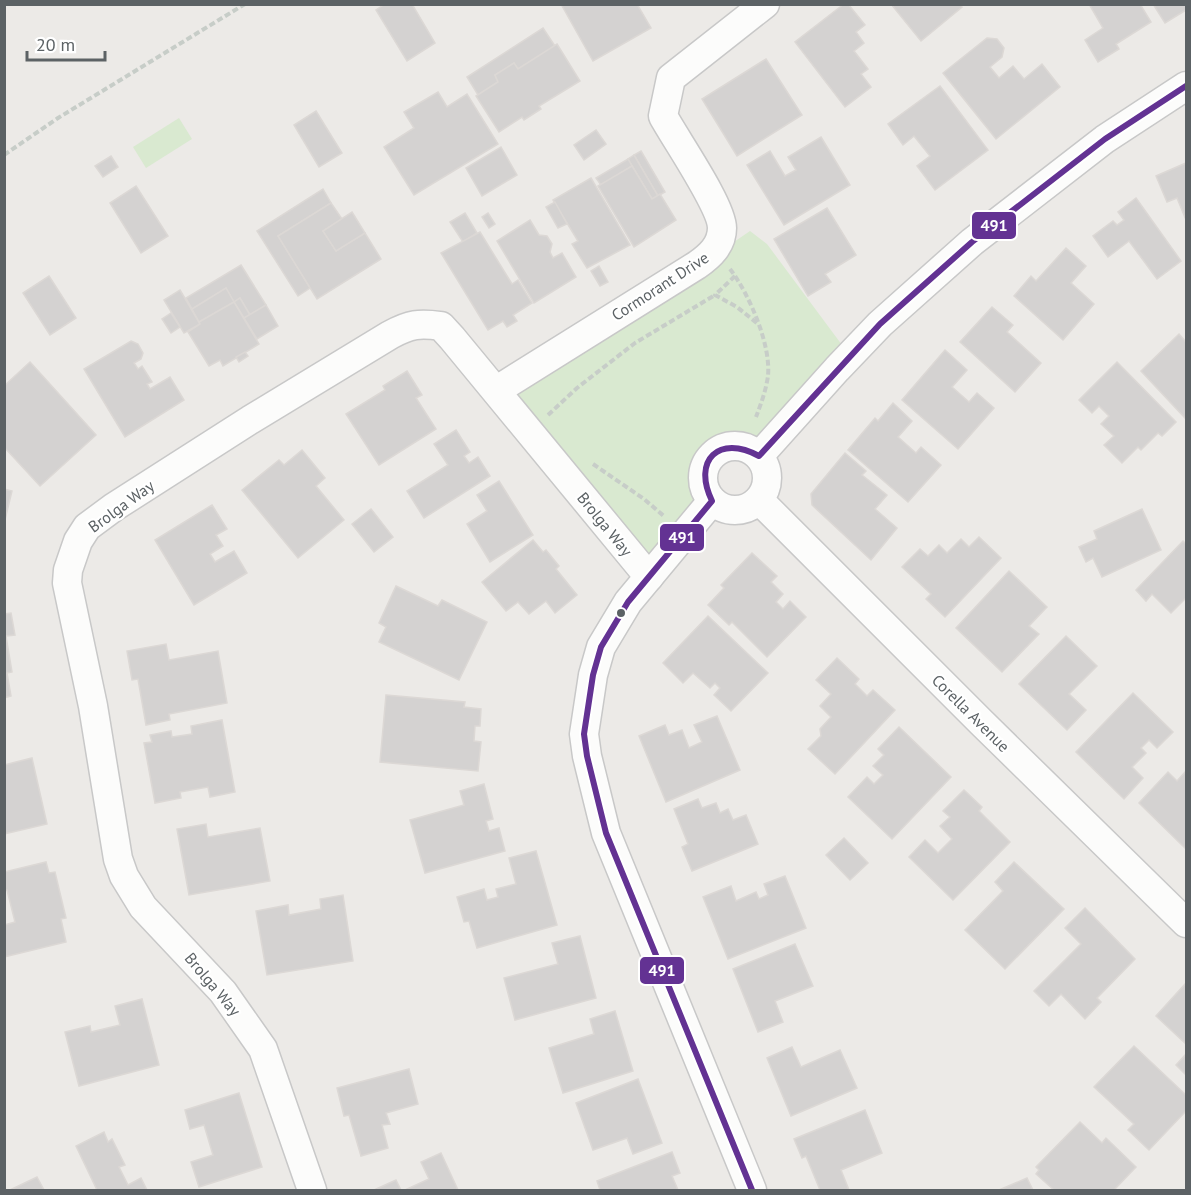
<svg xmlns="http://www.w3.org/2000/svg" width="1191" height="1195" font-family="'PT Sans',sans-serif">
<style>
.green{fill:#d9e9d0}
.building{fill:#d4d2d1;stroke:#dcd8d5;stroke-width:1.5}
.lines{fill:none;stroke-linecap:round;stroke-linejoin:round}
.minor-casing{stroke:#c8c8c8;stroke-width:31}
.path{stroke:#c7cdc8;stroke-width:4;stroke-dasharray:6 3;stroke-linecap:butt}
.minor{stroke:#fcfcfb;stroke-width:28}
.bus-1-casing{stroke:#fff;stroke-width:10}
.bus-1{stroke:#633293;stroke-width:6}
.bus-dot{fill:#5c6265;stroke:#fff;stroke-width:2}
.labels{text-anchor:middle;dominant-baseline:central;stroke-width:4.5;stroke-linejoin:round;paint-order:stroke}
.street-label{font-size:16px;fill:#5c6265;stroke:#fff}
.line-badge{stroke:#fff;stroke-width:2}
.badge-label{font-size:16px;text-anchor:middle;font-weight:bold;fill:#fff}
</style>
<rect width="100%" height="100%" fill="#eceae7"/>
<g class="green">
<path d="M179,118L192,139L146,168L133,147Z"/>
<path d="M750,231L767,244L845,349L757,440L727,438L707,447L696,467L700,497L662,548L648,554L516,398L525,385Z"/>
</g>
<g class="building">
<path d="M385,4H412L435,43L407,61L376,10Z"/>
<path d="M561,4H637L651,28L593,61Z"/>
<path d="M844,4H848L865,25L856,32L864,43L854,51L868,69L861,74L871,87L845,107L795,42Z"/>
<path d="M891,4H960L962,7L921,41Z"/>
<path d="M1089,4H1140L1151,22L1116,44L1119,49L1098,62L1085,40L1103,28Z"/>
<path d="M1153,4H1186V10L1165,23Z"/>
<path d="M543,28L555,46L518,69L514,63L495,75L498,82L478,95L467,77Z"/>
<path d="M987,38L997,39L1004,48L1002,57L990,67L999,78L1013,66L1024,79L1042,64L1060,87L996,139L943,73Z"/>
<path d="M557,44L580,81L539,106L541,109L524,120L522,117L499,132L476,96L498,82L495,75L514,63L518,69Z"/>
<path d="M766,59L802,115L737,156L702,99Z"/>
<path d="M940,86L988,150L935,190L917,166L930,156L914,136L903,145L888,124Z"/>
<path d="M438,92L447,107L467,94L498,144L414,195L384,147L414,128L404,112Z"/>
<path d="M316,111L342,153L319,167L294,125Z"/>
<path d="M596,130L606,144L584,160L574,145Z"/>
<path d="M821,137L850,185L784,225L747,165L770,151L785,176L796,170L788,157Z"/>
<path d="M501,147L517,175L482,196L466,168Z"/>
<path d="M641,151L665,192L658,196L634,155Z"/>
<path d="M634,155L658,196L652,199L628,159Z"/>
<path d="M111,156L118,167L103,177L95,166Z"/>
<path d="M628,159L632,166L601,185L596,178Z"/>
<path d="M1186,163V220L1177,198L1167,202L1156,176Z"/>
<path d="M632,166L652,199L660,194L676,220L634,247L598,186Z"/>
<path d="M591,178L630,245L587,268L572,244L578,241L553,200Z"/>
<path d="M136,186L168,236L141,253L110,203Z"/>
<path d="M323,189L331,203L278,236L310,288L298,296L257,231Z"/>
<path d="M1136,198L1181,261L1157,279L1129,241L1108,257L1093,236L1113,221L1117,225L1124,220L1118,212Z"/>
<path d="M555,202L567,224L558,228L546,207Z"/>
<path d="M331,203L342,219L323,231L336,251L365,233L381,259L317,299L278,236Z"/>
<path d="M827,208L856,255L825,274L831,282L808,296L774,239Z"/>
<path d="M352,212L365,233L336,251L323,231Z"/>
<path d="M465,213L477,233L463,242L450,222Z"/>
<path d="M488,213L495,224L489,228L482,217Z"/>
<path d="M530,220L539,235L547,236L552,244L550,252L553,258L562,253L576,277L534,303L497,241Z"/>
<path d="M480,232L512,284L518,280L532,303L513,315L517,321L507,327L503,321L488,330L441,253Z"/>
<path d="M1066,248L1086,266L1071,283L1094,304L1063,340L1014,296L1031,276L1036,281Z"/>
<path d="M241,265L266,305L250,315L240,298L234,302L226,288L192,309L186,298Z"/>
<path d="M599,266L608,282L600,286L591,271Z"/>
<path d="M49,276L76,318L50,335L23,293Z"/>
<path d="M226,288L234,302L199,322L192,309Z"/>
<path d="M180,290L200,324L184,333L164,300Z"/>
<path d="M240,298L250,315L244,318L234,302Z"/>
<path d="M234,302L259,344L223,366L220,360L209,366L188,332L200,324L199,322Z"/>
<path d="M266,305L278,326L257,339L244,318Z"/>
<path d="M992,307L1013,325L1007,332L1041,363L1015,392L960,342Z"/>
<path d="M171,313L180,327L171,333L162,319Z"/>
<path d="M1179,334L1186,342V419L1141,371Z"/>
<path d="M131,341L138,344L143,353L141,359L134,363L138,369L142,366L152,382L147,384L150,389L170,377L184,400L125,437L84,369Z"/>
<path d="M945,350L967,370L952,387L969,402L977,393L994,408L958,449L902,400Z"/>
<path d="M245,352L248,356L239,362L236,357Z"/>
<path d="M30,362L96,435L40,486L4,447V386Z"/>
<path d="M1117,362L1176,422L1162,436L1158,433L1141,450L1138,447L1122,463L1104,445L1114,436L1101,424L1109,416L1099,406L1092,413L1079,400Z"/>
<path d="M407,371L422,395L416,398L436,429L379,465L346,414L385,390L383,386Z"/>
<path d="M893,403L912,421L898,437L916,453L921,447L941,465L908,502L848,450L875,418L878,421Z"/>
<path d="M456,430L470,452L464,456L469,463L478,457L490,476L424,518L407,491L448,465L434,444Z"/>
<path d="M302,450L325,478L316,486L344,520L298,558L242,490L279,460L284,465Z"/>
<path d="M845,453L866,471L862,475L887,495L875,509L897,528L871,560L812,505L811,494Z"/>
<path d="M499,481L533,535L490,562L467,524L487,511L477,495Z"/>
<path d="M4,489L12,491L4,524Z"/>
<path d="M212,505L227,529L216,535L223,546L210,554L215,562L234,551L247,573L194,605L155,540Z"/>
<path d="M371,509L393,537L374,552L352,524Z"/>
<path d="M1142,509L1161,550L1102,577L1093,558L1086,562L1079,547L1097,539L1094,531Z"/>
<path d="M979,537L1001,558L945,617L926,599L931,594L902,567L920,549L928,556L939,545L947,553L961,539L969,547Z"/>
<path d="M533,540L543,552L546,550L559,566L556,569L577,595L555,613L546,601L529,614L518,602L506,611L482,582Z"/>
<path d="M1183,541L1186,544V598L1171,613L1152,594L1146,601L1136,590Z"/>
<path d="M752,553L777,576L771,582L783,594L776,602L783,609L790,601L806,617L767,657L732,622L729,625L708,605L724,588L721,585Z"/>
<path d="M1009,571L1047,607L1029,626L1039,634L1002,672L956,628Z"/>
<path d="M396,586L438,606L442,600L487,622L459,680L379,642L386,627L379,623Z"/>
<path d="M11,613L15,635L6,636L12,672L7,673L11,696L4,698V614Z"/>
<path d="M708,616L768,673L731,711L714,695L720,688L715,683L710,688L693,673L683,683L663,663Z"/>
<path d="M1066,636L1097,666L1069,694L1086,710L1067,730L1019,684Z"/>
<path d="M166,644L169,660L218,651L227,703L169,714L170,720L146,725L138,679L132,680L127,651Z"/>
<path d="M837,658L859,679L855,684L867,696L873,690L895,710L835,774L808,749L821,736L820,729L831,717L820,706L831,694L816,680Z"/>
<path d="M1133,693L1173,732L1157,748L1149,740L1141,748L1146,753L1132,767L1143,778L1124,799L1076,752Z"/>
<path d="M386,695L465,702L464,707L481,709L480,726H475L474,741L481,742L478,771L380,762Z"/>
<path d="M717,716L740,770L666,802L639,736L665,725L669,735L682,730L689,748L702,742L694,725Z"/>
<path d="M222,720L235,792L210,797L208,787L180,792L181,798L155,803L144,743L152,742L150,735L171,731L172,737L192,734L191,726Z"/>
<path d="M899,727L951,777L892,839L848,797L867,777L874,784L883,775L873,766L884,755L878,749Z"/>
<path d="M32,758L47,824L4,834V765Z"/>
<path d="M1186,771V849L1139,803L1168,772L1177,781Z"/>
<path d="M484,784L493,819L486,821L489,831L499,828L505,851L425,873L410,820L464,805L460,791Z"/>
<path d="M964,790L982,807L979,811L1010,842L953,900L909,857L925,840L938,853L952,839L940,826L950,817L943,811Z"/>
<path d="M698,799L702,808L716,803L720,813L728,809L733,820L746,815L758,844L692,871L682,847L688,844L674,809Z"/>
<path d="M206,824L208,837L260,828L270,881L189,895L177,829Z"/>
<path d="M844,838L868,863L850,880L826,855Z"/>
<path d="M536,851L557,925L477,948L469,921L464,922L457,897L484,889L487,900L498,897L496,889L516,884L509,858Z"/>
<path d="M46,862L49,873L55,872L66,918L61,919L66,942L4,957V925L15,922L7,890L4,891V872Z"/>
<path d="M1014,862L1064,909L1005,969L965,930L1003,891L995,882Z"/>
<path d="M785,876L806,928L728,959L703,897L731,886L736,901L756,892L759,899L768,895L764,884Z"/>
<path d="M343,895L353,961L267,975L256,911L288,905L289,915L321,909L320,899Z"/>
<path d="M1085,908L1135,959L1097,998L1101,1002L1085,1019L1061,994L1049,1006L1034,991L1081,944L1065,928Z"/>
<path d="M580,936L596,998L515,1020L504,978L558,964L552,943Z"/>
<path d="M795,944L813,986L775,1001L783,1022L758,1032L733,969Z"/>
<path d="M1186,983V1044L1156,1016Z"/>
<path d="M142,999L159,1065L79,1086L65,1032L90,1026L91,1032L120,1025L115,1006Z"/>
<path d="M615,1011L633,1071L563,1093L549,1048L594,1034L590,1019Z"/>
<path d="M1134,1046L1186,1095V1111L1149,1150L1128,1130L1134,1124L1094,1087Z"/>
<path d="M792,1047L801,1067L840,1050L857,1088L791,1116L767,1058Z"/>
<path d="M1186,1054V1075L1176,1065Z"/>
<path d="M409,1069L418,1104L386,1113L390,1124L382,1125L388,1148L361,1156L349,1115L344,1116L337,1088Z"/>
<path d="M638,1079L662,1143L633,1154L627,1138L593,1150L576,1103Z"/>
<path d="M239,1093L262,1167L199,1187L191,1162L213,1155L204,1125L190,1129L185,1110Z"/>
<path d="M865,1110L882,1153L841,1170L849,1190H820L806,1156L802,1158L794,1139Z"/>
<path d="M1080,1122L1102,1143L1106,1138L1136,1167L1114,1190H1054L1036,1174L1039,1170L1036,1167Z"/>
<path d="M104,1132L108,1142L112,1139L125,1165L119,1167L128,1185L141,1178L147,1190H97L76,1146Z"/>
<path d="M672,1152L680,1173L672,1176L678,1190H600L597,1181Z"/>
<path d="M441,1153L458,1190H405L429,1179L421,1162Z"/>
<path d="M37,1177L44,1190H10Z"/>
<path d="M1027,1178L1033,1190H999Z"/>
<path d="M396,1180L401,1190H374Z"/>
</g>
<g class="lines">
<g class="minor-casing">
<g id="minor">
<path d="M497,390L697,265C710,256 722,245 722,228C722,206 676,140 663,116L671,78L765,4"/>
<circle cx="735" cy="478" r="32"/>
<path d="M759,456L837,369L880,324L972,242L1105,139L1186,86"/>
<path d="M759,500L982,723L1186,923"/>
<path d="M712,501L628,602L601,647L593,675L584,734L587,756L606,833L752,1190"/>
<path d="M312,1190L263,1049L223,992L143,907L124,876L118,859L93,706L67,583L68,570L78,541L87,527L114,507L250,420L390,335C410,324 419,323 441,326L452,338L649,577"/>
</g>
</g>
<g class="path">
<path d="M4,155L58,118L245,4"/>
<path d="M730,269C749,294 771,344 768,376C766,390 761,404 756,417"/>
<path d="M735,276L715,295L737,307L758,324"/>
<path d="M548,415L577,388L635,343L715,295"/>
<path d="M593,464L644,499L665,517"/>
</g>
<use href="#minor" class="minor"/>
<g class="bus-1-casing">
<path id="bus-1" d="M752,1190L606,833L587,756L584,734L593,675L601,647L628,602L712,501C692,460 719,434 759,456L880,324L972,242L1105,139L1186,86"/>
</g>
<use href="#bus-1" class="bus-1"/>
</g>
<circle class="bus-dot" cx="621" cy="613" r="5"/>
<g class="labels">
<g class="street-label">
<text transform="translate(660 286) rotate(-33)">Cormorant Drive</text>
<text transform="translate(121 506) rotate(-36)">Brolga Way</text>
<text transform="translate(605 524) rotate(51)">Brolga Way</text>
<text transform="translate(971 713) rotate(45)">Corella Avenue</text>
<text transform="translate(213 984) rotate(50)">Brolga Way</text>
</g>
</g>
<g class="line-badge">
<rect x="971" y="211" width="46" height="29" rx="6" fill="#633293"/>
<rect x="659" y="523" width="46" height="29" rx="6" fill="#633293"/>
<rect x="639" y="956" width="46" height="29" rx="6" fill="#633293"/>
</g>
<g class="badge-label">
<text x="994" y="231">491</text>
<text x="682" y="543">491</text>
<text x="662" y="976">491</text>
</g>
<rect width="1191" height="1195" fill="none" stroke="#5c6265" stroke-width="12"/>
<path d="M27 51v9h78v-9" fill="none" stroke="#5c6265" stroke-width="3"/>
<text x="36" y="51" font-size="18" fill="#5c6265" stroke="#ffffff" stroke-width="4.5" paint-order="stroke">20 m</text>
</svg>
